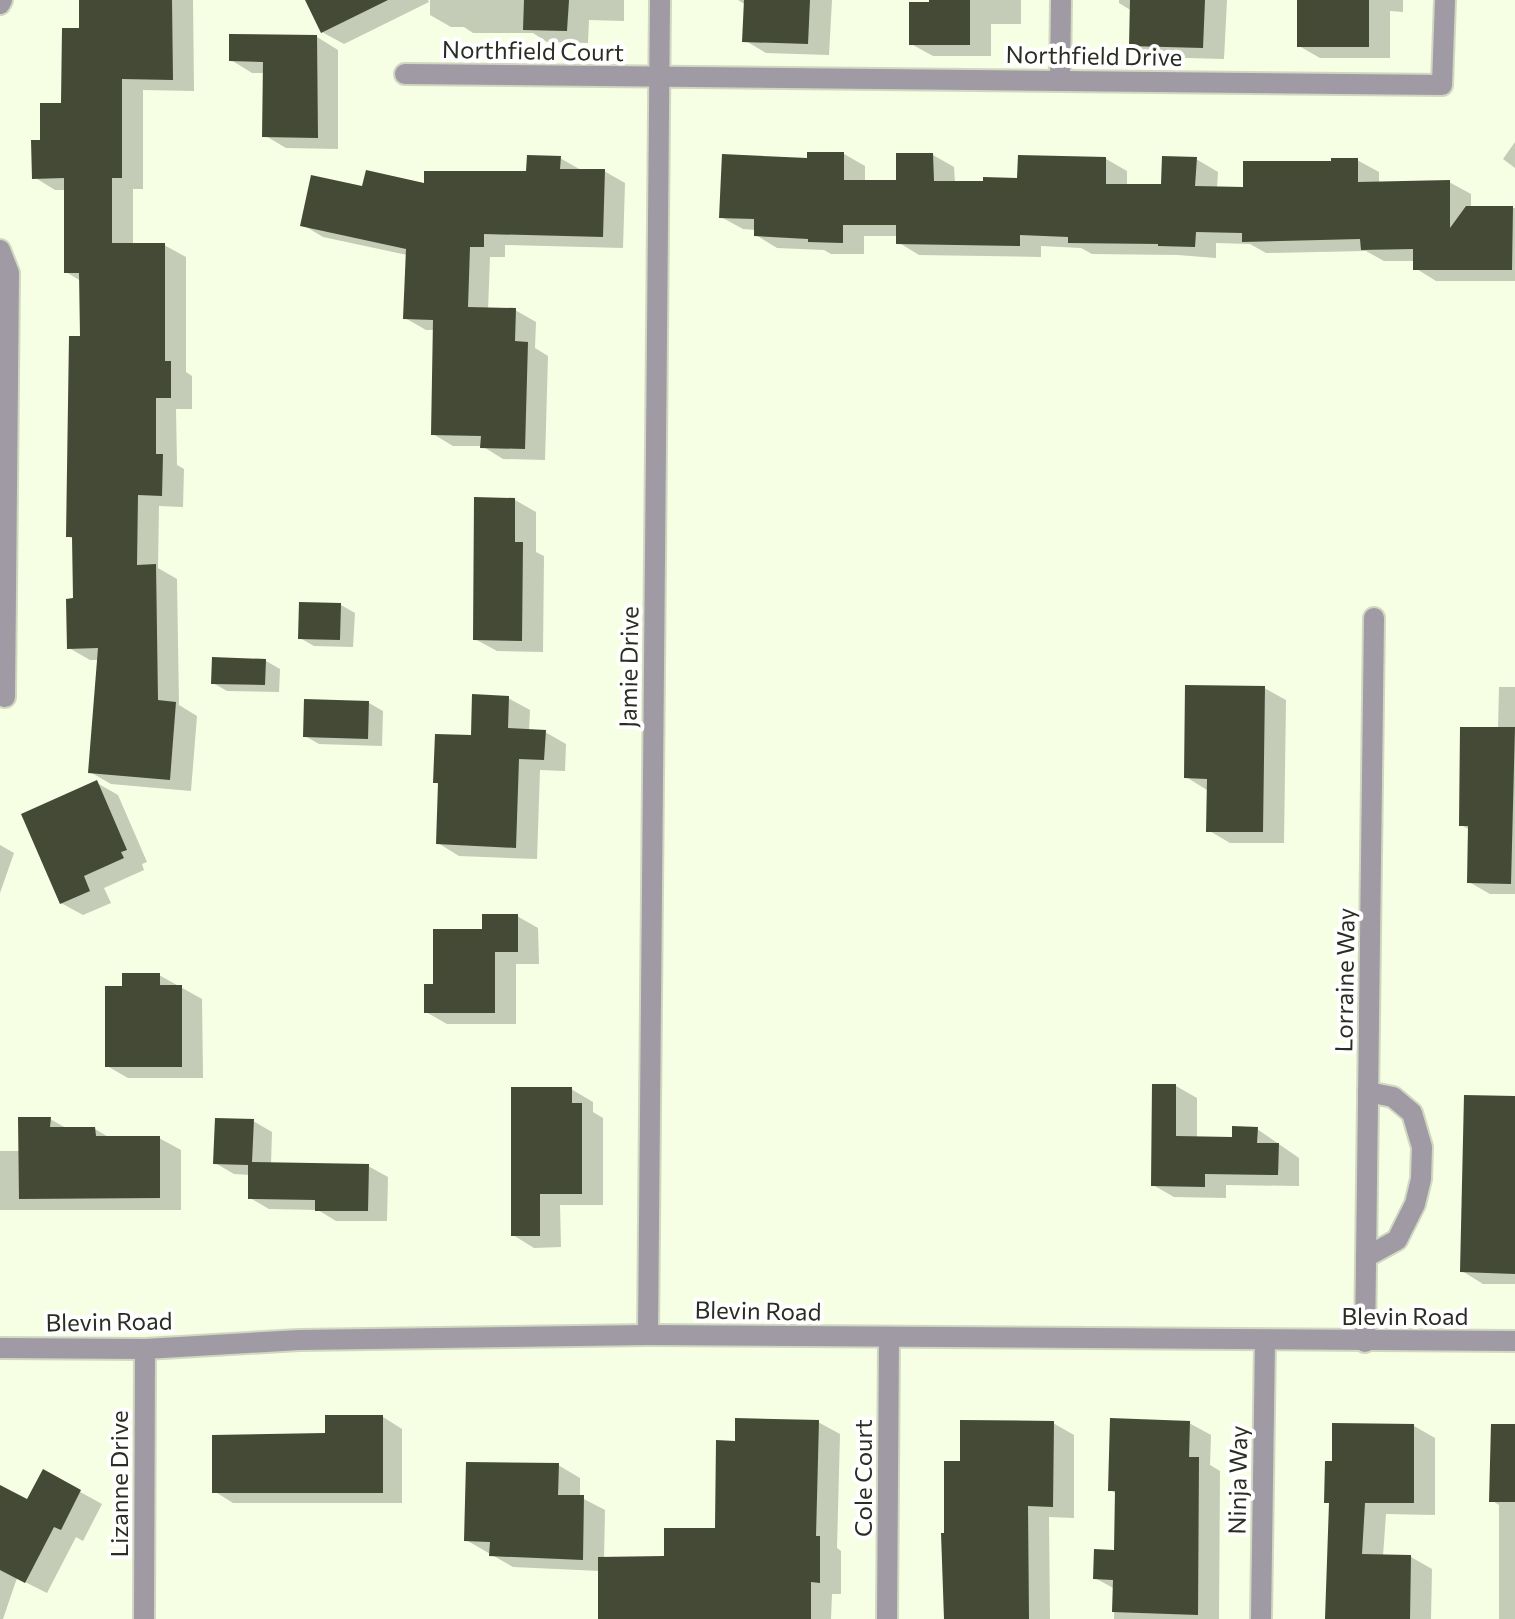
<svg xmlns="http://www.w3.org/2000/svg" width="1515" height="1619" font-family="Commissioner,sans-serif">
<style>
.shadow{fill:#0003}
.building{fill:#444a35}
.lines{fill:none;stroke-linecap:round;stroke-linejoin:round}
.minor-casing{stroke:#d1d8c1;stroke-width:24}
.minor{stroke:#9f9aa4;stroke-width:20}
.labels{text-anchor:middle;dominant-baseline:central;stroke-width:8;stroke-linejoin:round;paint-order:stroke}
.street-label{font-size:24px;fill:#2a2d23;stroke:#fff}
</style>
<rect width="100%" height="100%" fill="#f6fee4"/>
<g class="shadow">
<path d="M82,0H193L194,91L143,90V189H133V245H164L186,257V372L192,376V409H176L177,465L184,469L183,507L159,506L158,568L177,579L179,705L197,716L191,791L111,784L90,772L99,660H90L69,648L75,600L74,539L68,536L82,338L81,281L66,272V190H55L34,177L42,142L63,105L81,30Z"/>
<path d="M307,0H428L429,2L344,44L322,32Z"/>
<path d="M430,0H624V21L589,20L588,43L547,42L533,33H473L464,27H451L430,15Z"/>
<path d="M738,0H832L829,55L766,53L744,40L746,5Z"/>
<path d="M931,0H1021V24H991V56H933L911,44Z"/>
<path d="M1119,0H1227L1224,59L1152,57L1131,45L1132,11L1119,3Z"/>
<path d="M1299,0H1403V12L1390,11V58H1320L1299,46Z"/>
<path d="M317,37L338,50V149L286,148L264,135L265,73H252L231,60Z"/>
<path d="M1515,142V168L1503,159Z"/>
<path d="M844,154L865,166V182H898L933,155L954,167L955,183L1019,181L1106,159L1127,171V186H1162L1196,159L1218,172L1217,188L1245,189L1333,163L1357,160L1379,172V183L1449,182L1471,194V208H1515V281H1436L1415,268V261H1384L1366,251L1266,253L1250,244L1216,243V258L1178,255L1092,254L1081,248L1041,246V257L919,255L898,242V236H864V254H831L824,250L777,248L756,235V230L743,229L721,217L809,160Z"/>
<path d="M560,158L581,170L604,171L625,183L623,248L505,245V257H490L488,310H515L536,322L535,348L548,356L545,460L503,459L482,446H453L433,434L435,330H426L405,318L407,255L323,237L303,225L364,189L426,185L528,173Z"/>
<path d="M515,500L536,512V552L544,556L543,652L497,651L475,639Z"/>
<path d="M341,605L355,613L353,647L314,646L300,638Z"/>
<path d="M266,661L280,669L279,692L227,691L213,683Z"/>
<path d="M1499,687H1515V894H1490L1469,882L1470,830L1461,825L1498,729Z"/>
<path d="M1264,688L1286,700L1284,843H1230L1208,830L1207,790L1186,777Z"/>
<path d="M508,698L530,710L529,731L545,732L566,744L565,771L540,770L537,859L459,856L438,843L440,785L435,782Z"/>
<path d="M369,703L383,711L382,746L319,744L305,736Z"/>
<path d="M97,783L118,795L147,862L142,864L144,870L104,888L111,903L83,915L61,903Z"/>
<path d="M0,845L14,853L0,893Z"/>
<path d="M517,916L538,928L539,964H516V1024H447L426,1012L435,986L484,931Z"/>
<path d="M159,975L202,999L203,1078H128L107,1066L124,988Z"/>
<path d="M1176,1086L1197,1098V1138L1234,1139L1257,1129L1299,1158V1186L1226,1185V1198L1174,1197L1153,1185Z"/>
<path d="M571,1089L593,1102V1112L603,1118V1205H560L561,1247L534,1248L513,1235Z"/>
<path d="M1515,1098V1284H1483L1462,1271Z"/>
<path d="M50,1119L68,1129H95L110,1138H159L181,1150V1210H0V1151H20Z"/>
<path d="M253,1121L272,1132L271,1164L368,1166L388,1177L387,1221H336L318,1210L269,1209L250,1198V1175L234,1174L215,1163Z"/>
<path d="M383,1417L402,1429V1503H233L214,1491L327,1435Z"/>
<path d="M818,1422L840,1434L837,1548L841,1551V1594H832L831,1619H600V1571L513,1567L466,1540L558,1465L580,1478V1497L605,1510L604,1559L666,1558L717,1530L737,1443Z"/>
<path d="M1053,1423L1074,1435V1518L1049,1517L1050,1619H946V1535L962,1463Z"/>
<path d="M1189,1423L1211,1435L1210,1465L1220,1471L1219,1619H1114L1115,1589L1095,1578L1116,1552L1117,1494L1110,1490Z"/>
<path d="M1414,1426L1435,1438V1515L1386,1514L1383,1556L1411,1557L1432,1569L1431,1619H1327L1331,1504L1326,1501L1334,1463Z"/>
<path d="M1515,1426V1619H1499V1505L1491,1500Z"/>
<path d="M44,1472L102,1504L83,1541L76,1537L47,1593L17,1578L3,1619H0V1487L28,1502Z"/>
</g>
<g class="building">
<path d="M79,0H172L173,80L122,79V178H112V243H165V361H171V398H156V454H163L162,496L138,495L137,565L156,564L158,700L176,702L170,780L88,773L98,648L67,649L66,599L73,598L72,537H66L69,336H80L79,273H64V178L32,179L31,140H40V103H61L62,28H79Z"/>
<path d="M305,0H388L321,33Z"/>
<path d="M524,0H569L567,31L523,30Z"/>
<path d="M744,0H810L808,44L742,42Z"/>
<path d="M929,0H970V45H909V2H929Z"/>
<path d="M1130,0H1205L1203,48L1129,46Z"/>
<rect x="1297" y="0" width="72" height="47"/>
<path d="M229,34L317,35L318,138L262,137L263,62L229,61Z"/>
<path d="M807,152H844V180H896V153H933L934,181H983V177L1017,178L1018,155L1106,157V184H1161L1162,156L1197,157L1195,186L1243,187V161H1331V158H1358V182L1450,180V228L1466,206H1513L1512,270H1413V249L1361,250L1360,239L1242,242V233L1196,232L1195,247L1158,246V244L1068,243V237L1020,235V246L896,244V225H843V243L808,242V239L754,236V219L719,218L722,154L807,158Z"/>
<path d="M527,155L561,156L560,169H605L603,237L484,234V247H470L468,307L516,308L515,341L528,342L525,449L480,448L481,436L431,435L433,320L403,319L406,249L300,226L311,175L362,186L366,170L424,183V171H526Z"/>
<path d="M474,497L515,498V542H523L522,641L473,640Z"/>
<path d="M299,602L341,603L340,640L298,639Z"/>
<path d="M212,657L266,659L265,685L211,684Z"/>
<path d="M1185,685L1265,686L1263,832H1206L1207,779L1184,778Z"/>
<path d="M472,694L509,696L508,728L546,730L544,760L519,759L516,848L436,844L438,783H433L435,734L471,735Z"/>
<path d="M304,699L369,701L368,739L303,737Z"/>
<path d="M1460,727H1515L1511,884L1467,883L1468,826H1459Z"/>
<path d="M97,780L127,850L121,852L124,858L84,876L90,891L60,904L21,814Z"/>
<path d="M482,914H518V952H495V1013H424V984H433V929H482Z"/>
<path d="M122,973H160V985H182V1067H105V986H122Z"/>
<path d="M1152,1084H1176V1136L1232,1137V1126L1258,1127L1257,1143H1279L1278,1175L1205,1174V1187L1151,1186Z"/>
<path d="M511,1087H572V1103H582V1194H540V1236H511Z"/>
<path d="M1464,1095L1515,1096V1274L1460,1272Z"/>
<path d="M18,1117H51L50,1127H95L96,1136H160V1198L19,1199Z"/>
<path d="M215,1118L254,1119L252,1162L369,1164L368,1211H315V1200L248,1199V1165L213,1164Z"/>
<path d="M325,1415H383V1493H212V1435L325,1433Z"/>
<path d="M735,1418L819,1420L816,1536H820V1583L811,1582V1619H598V1557L664,1556V1528H715L716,1440L735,1441Z"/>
<path d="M1110,1418L1190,1421L1189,1457H1199L1198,1615L1112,1612L1113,1580L1093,1579L1094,1549L1114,1550L1115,1491H1108Z"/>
<path d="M960,1420L1054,1421L1053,1507L1028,1506L1029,1619H944L941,1533H944V1461H960Z"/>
<path d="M1332,1423L1414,1424V1503H1365L1362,1554L1411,1555L1410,1619H1325L1329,1503H1324L1325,1461H1332Z"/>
<path d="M1491,1424H1515V1502H1489Z"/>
<path d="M466,1462L559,1463L558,1495H584L583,1560L489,1556L490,1542L464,1541Z"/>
<path d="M43,1469L81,1490L61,1530L54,1527L25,1583L0,1570V1485L27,1499Z"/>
</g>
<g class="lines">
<g class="minor-casing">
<g id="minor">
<path d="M0,4L2,0"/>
<path d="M405,74L1442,85L1445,0"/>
<path d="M1060,81L1061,0"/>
<path d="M0,250L9,273L5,697"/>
<path d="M1366,1257L1397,1240L1415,1204L1421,1179L1422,1147L1412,1113L1393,1097L1368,1092"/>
<path d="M648,1335L660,0"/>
<path d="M1365,1342L1374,618"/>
<path d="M0,1348L145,1349L299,1340L648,1335L1515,1341"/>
<path d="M144,1619L145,1349"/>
<path d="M887,1619L889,1337"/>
<path d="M1261,1619L1265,1341"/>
</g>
</g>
<use href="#minor" class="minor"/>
</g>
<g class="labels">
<g class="street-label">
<text transform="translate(533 50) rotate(1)">Northfield Court</text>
<text transform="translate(1094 55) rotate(1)">Northfield Drive</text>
<text transform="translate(628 667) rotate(-89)">Jamie Drive</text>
<text transform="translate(1344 980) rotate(-89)">Lorraine Way</text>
<text transform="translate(758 1310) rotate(1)">Blevin Road</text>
<text x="1405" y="1315">Blevin Road</text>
<text transform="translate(109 1321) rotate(-1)">Blevin Road</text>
<text transform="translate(862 1478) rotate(-90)">Cole Court</text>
<text transform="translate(1237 1480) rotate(-89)">Ninja Way</text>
<text transform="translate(118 1484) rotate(-90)">Lizanne Drive</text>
</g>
</g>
</svg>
